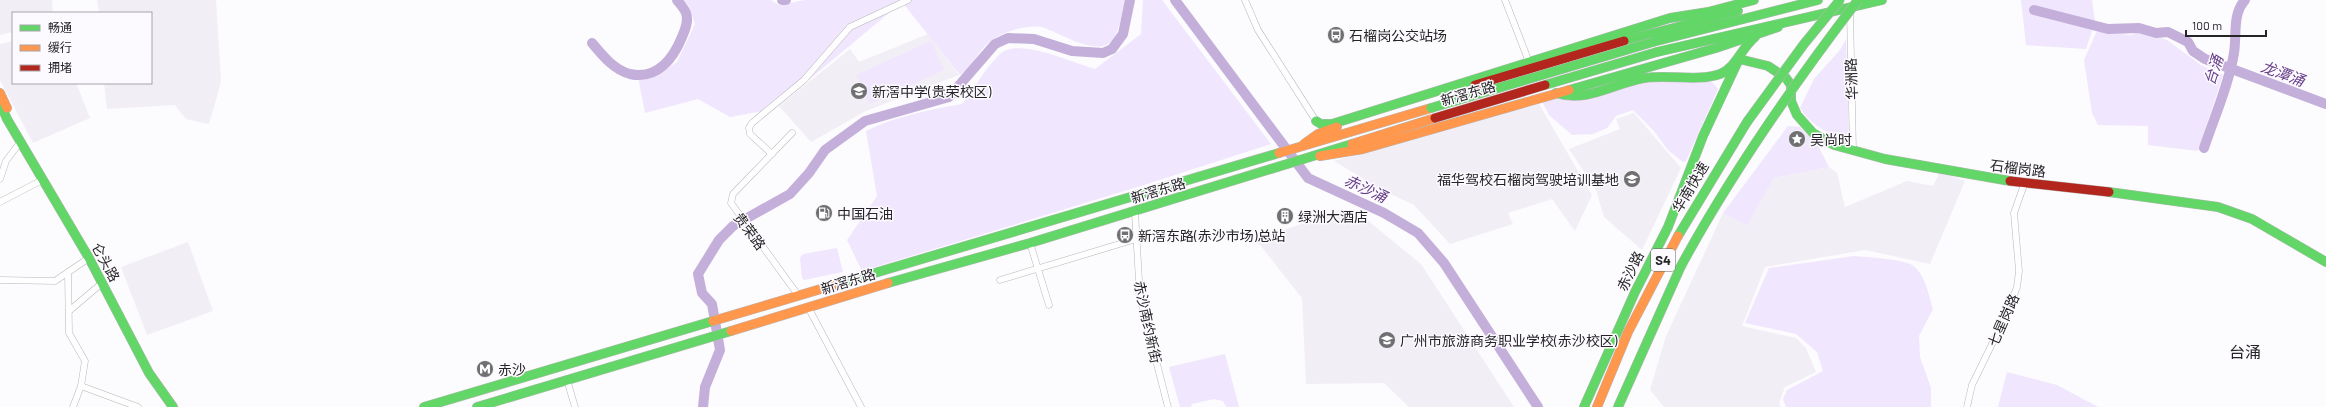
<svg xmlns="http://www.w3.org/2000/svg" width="2326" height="407" font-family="Barlow,'Noto Sans SC',sans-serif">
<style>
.built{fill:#f2eef6}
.green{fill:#f0e6fd}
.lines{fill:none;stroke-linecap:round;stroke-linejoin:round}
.river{stroke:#c4afda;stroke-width:10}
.street-casing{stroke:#b8b7b9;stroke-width:7}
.fast-casing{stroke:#b8b7b9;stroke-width:10}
.slow-casing{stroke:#b8b7b9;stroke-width:10}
.jam-casing{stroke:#b8b7b9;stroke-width:10}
.street{stroke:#fffeff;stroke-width:6}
.fast{stroke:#63d668;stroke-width:9}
.slow{stroke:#ff974d;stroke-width:9}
.jam{stroke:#b3261e;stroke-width:9}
.fast-bridge-casing{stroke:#b8b7b9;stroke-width:10;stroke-linecap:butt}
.jam-bridge-casing{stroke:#b8b7b9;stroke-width:10;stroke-linecap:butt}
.fast-bridge{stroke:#63d668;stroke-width:9}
.jam-bridge{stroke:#b3261e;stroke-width:9}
.labels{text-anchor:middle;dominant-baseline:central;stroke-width:3;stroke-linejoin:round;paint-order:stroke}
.shield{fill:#fcfafe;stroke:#666467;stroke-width:1}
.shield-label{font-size:13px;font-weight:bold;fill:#252426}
.poi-label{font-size:14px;fill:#252426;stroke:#fcfafe;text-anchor:start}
.street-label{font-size:14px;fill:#252426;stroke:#fcfafe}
.water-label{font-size:15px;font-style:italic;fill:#653e88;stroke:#fcfafe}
.quarter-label{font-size:16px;fill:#252426;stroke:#fcfafe}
</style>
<rect width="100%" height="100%" fill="#fcfbfd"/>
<g class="built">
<path d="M0,0H52L53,13H13V32L0,35Z"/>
<path d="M97,0H216L221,82L209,124L186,119L175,105L107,109L104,83H151V13H99Z"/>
<path d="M928,34L959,75L866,111L811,142L779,106L850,49L859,62Z"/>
<path d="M13,41V83H76L90,118L33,143L0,80V44Z"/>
<path d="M1539,104L1592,195L1575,231L1552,199L1508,213L1513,224L1450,244L1414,205L1382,190L1334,161Z"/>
<path d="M1634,113L1681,168L1642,250L1604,217L1596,190L1569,149L1620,129L1616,119Z"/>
<path d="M1829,167L1837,173L1845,207L1907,181L1933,186L1940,172L1965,181L1930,264L1865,250L1765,267L1742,326L1796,338L1806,348L1816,372L1785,387L1779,403L1781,407H1664L1650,390L1666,336L1723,213L1747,226L1774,178Z"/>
<path d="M1344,209L1366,219L1421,264L1514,407H1409L1384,383L1306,384L1302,298L1256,240Z"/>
<path d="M188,242L213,311L147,335L121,267Z"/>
</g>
<g class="green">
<path d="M683,0H771L779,5L805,0H1126C1122,12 1120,28 1114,38C1100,60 1061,33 1042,27C1037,26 1026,27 1021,28C1008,31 992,37 983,48C975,57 972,68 960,75L902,2L774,109L730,117L698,99L645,113L638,77L656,76L677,62L695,24L689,6Z"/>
<path d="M1143,0H1162L1271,144L1147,184L862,271L847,240L877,196L866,131C897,116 928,110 962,104C974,88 985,69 999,55C1017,36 1072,63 1095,69L1141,34Z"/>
<path d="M2021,0H2092L2095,22L2086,49L2026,45Z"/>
<path d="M2097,31L2131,35L2141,32L2167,40L2201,65L2223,75L2198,151L2148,145V126L2098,125L2092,113L2084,60Z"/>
<path d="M1846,39L1849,141C1829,133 1812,127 1800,108L1814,79L1840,50Z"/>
<path d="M931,41L944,70L870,104L856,75Z"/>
<path d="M1706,79L1712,82L1718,89L1686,161L1683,162L1668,150L1653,130L1633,110L1616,116L1607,128L1593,134L1572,135L1549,115L1541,99L1547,97L1562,99L1643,81Z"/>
<path d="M1788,126L1800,127L1817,144L1829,167L1774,178L1747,226L1723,213Z"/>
<path d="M837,248L843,272L804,280L802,278L800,258L803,254Z"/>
<path d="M1854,256C1867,257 1902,259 1912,265C1925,273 1929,296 1933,309L1919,336L1920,357L1931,388V407H1786L1783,399L1787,390L1823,371L1817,352L1796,334L1745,323L1769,268Z"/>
<path d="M1225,354L1239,407H1226L1223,401L1214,399L1192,404L1191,407H1180L1169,367Z"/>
<path d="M2007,372L2057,385L2098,407H1998Z"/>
</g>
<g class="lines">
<g class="river">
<path d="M782,0H786"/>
<path d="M1175,0L1308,178L1384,213L1418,233L1444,263L1538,407"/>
<path d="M2034,10L2108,29L2139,28L2156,33L2168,32L2188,42L2193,51L2205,59L2326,104"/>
<path d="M592,43C602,55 614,70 630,74C657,80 673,59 682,37C685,30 689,21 686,13C684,8 680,4 677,0"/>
<path d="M2204,148C2214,118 2229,84 2234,53C2237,36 2232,14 2245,0"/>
<path d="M703,407L705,387L720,350L712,304L702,293L698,274L719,240L733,226L790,194L809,173L825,150L865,121L949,97L995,44L1008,38L1034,39L1072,51L1103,53L1112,49L1123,34L1130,0"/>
</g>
<g class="street-casing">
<g id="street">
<path d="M1245,0L1258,30L1316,121"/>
<path d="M1505,0L1529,62"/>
<path d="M1850,13L1853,151"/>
<path d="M792,133L733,194L731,203L798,295"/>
<path d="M772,154L750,134L749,128L752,123L804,80L850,27L908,0"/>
<path d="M0,179L6,161L21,141"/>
<path d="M0,202L44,179"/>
<path d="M1135,212L1140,298L1168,407"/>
<path d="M1030,243L1049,305"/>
<path d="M68,272L69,333L85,361L81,386L73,407"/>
<path d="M0,280L55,281L89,258"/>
<path d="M1000,280L1136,239"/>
<path d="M808,307L861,407"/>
<path d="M69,311L102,283"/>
<path d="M567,380L575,407"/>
<path d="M81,386L138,407"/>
<path d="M1967,407L1972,385L2008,311L2017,287L2019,271L2014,213L2025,182"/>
</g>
</g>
<g class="fast-casing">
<g id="fast">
<path d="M1624,41L1738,11"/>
<path d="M1653,42L1818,0"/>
<path d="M1657,52L1882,0"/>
<path d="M1739,59L1768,66L1786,78L1791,85V101L1797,115L1813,133L1834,145L1885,159L2010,181"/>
<path d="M1569,90L1716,48L1778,27"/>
<path d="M1556,93C1587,103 1614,83 1644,78C1668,74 1697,82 1720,74C1736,68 1742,47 1755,37"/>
<path d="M0,103L7,119L89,258L149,373L173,407"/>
<path d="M1316,121L1321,124H1332L1670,18L1708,12L1754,0"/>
<path d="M2109,192L2218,207L2252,219L2326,262"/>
<path d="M1678,236L1747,122"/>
<path d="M841,283L1279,153"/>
<path d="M888,283L1030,243L1352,144"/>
<path d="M424,407L713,321"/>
<path d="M477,407L731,331"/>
<path d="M1584,407L1635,292L1668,227L1703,136L1739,59"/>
<path d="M1618,407L1681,266"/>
</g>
</g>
<g class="slow-casing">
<g id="slow">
<path d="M0,93L7,108"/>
<path d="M1304,144L1318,134L1337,127"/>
<path d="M1352,144L1435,118"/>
<path d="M1279,153L1431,108"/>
<path d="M1320,156L1363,149L1569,90"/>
<path d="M713,321L841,283"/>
<path d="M731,331L888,283"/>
<path d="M1597,407L1628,332L1678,236"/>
</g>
</g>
<g class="jam-casing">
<g id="jam">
<path d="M1475,85L1624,41"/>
<path d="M2010,181L2109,192"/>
</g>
</g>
<use href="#street" class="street"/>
<use href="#fast" class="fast"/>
<use href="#slow" class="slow"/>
<use href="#jam" class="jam"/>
<g class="fast-bridge-casing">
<g id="fast-bridge">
<path d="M1545,85L1657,52"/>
<path d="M1431,108L1653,42"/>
<path d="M1747,122L1804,44L1840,0"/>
<path d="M1681,266C1732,172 1793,85 1858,0"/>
</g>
</g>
<g class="jam-bridge-casing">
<path id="jam-bridge" d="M1435,118L1545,85"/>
</g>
<use href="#fast-bridge" class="fast-bridge"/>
<use href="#jam-bridge" class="jam-bridge"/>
</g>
<defs>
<g id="bus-disc" transform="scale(0.9)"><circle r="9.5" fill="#706f71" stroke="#fcfafe"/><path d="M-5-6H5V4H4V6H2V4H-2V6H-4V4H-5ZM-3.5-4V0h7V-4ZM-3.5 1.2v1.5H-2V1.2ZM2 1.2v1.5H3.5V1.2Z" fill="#fff"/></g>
<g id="school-disc" transform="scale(0.9)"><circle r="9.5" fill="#706f71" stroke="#fcfafe"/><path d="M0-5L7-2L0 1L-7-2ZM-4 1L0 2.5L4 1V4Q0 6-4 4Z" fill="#fff"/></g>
<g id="sight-disc" transform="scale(0.9)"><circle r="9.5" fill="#706f71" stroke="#fcfafe"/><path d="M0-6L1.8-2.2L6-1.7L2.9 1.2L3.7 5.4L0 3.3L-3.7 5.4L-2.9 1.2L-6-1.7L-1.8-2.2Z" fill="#fff"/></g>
<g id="fuel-disc" transform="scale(0.9)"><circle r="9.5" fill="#706f71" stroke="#fcfafe"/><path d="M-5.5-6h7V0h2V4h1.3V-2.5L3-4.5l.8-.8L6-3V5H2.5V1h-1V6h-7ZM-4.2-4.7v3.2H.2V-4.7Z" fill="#fff"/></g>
<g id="building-disc" transform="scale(0.9)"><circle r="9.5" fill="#706f71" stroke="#fcfafe"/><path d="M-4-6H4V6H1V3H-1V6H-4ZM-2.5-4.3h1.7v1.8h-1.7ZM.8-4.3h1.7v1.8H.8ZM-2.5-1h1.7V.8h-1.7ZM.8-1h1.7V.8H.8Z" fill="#fff"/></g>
<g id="metro-disc" transform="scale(0.9)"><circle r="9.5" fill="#706f71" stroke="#fcfafe"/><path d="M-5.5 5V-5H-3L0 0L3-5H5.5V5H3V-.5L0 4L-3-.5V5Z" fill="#fff"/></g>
</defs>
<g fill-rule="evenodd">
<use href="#bus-disc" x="1336" y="35"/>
<use href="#school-disc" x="859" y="91"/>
<use href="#sight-disc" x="1797" y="139"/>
<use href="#school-disc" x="1632" y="179"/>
<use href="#fuel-disc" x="824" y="213"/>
<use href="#building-disc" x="1285" y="216"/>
<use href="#bus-disc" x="1125" y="235"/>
<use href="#school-disc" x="1387" y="340"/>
<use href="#metro-disc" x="485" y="369"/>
</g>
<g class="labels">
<rect class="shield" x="1651" y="249" width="24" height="22" rx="3"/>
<g class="shield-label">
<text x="1663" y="260">S4</text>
</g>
<g class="poi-label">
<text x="1349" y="35">石榴岗公交站场</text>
<text x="872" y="91">新滘中学(贵荣校区)</text>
<text x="1810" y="139">吴尚时</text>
<text x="1619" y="179" text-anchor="end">福华驾校石榴岗驾驶培训基地</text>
<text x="837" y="213">中国石油</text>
<text x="1298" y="216">绿洲大酒店</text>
<text x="1138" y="235">新滘东路(赤沙市场)总站</text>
<text x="1400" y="340">广州市旅游商务职业学校(赤沙校区)</text>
<text x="498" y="369">赤沙</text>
</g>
<g class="street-label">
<text transform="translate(1851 79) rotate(-92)">华洲路</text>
<text transform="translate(1468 93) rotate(-16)">新滘东路</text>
<text transform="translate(2018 168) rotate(7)">石榴岗路</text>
<text transform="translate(1690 187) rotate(-59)">华南快速</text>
<text transform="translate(1158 190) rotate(-17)">新滘东路</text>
<text transform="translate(750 231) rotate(53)">贵荣路</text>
<text transform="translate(106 262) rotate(61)">仑头路</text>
<text transform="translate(1630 271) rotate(-64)">赤沙路</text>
<text transform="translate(848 281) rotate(-17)">新滘东路</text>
<text transform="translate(2003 320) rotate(-66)">七星岗路</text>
<text transform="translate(1148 322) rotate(78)">赤沙南约新街</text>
</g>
<g class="water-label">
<text transform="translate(2213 70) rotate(-72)">台涌</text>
<text transform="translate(2283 73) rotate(20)">龙潭涌</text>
<text transform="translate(1366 188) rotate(25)">赤沙涌</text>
</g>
<g class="quarter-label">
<text x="2245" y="351">台涌</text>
</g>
</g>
<rect x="12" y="12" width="140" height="72" fill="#fcfafe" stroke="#a6a4a8"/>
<rect x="20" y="25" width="20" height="6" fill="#63d668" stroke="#a6a4a8"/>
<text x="48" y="32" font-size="12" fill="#252426">畅通</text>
<rect x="20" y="45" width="20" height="6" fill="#ff974d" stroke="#a6a4a8"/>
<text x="48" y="52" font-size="12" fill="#252426">缓行</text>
<rect x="20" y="65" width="20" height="6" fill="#b3261e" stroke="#a6a4a8"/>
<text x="48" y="72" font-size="12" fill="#252426">拥堵</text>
<path d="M2186 30v6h80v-6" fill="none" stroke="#252426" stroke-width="2"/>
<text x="2192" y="30" font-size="12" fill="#252426" stroke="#fcfafe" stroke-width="3" paint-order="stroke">100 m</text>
</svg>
